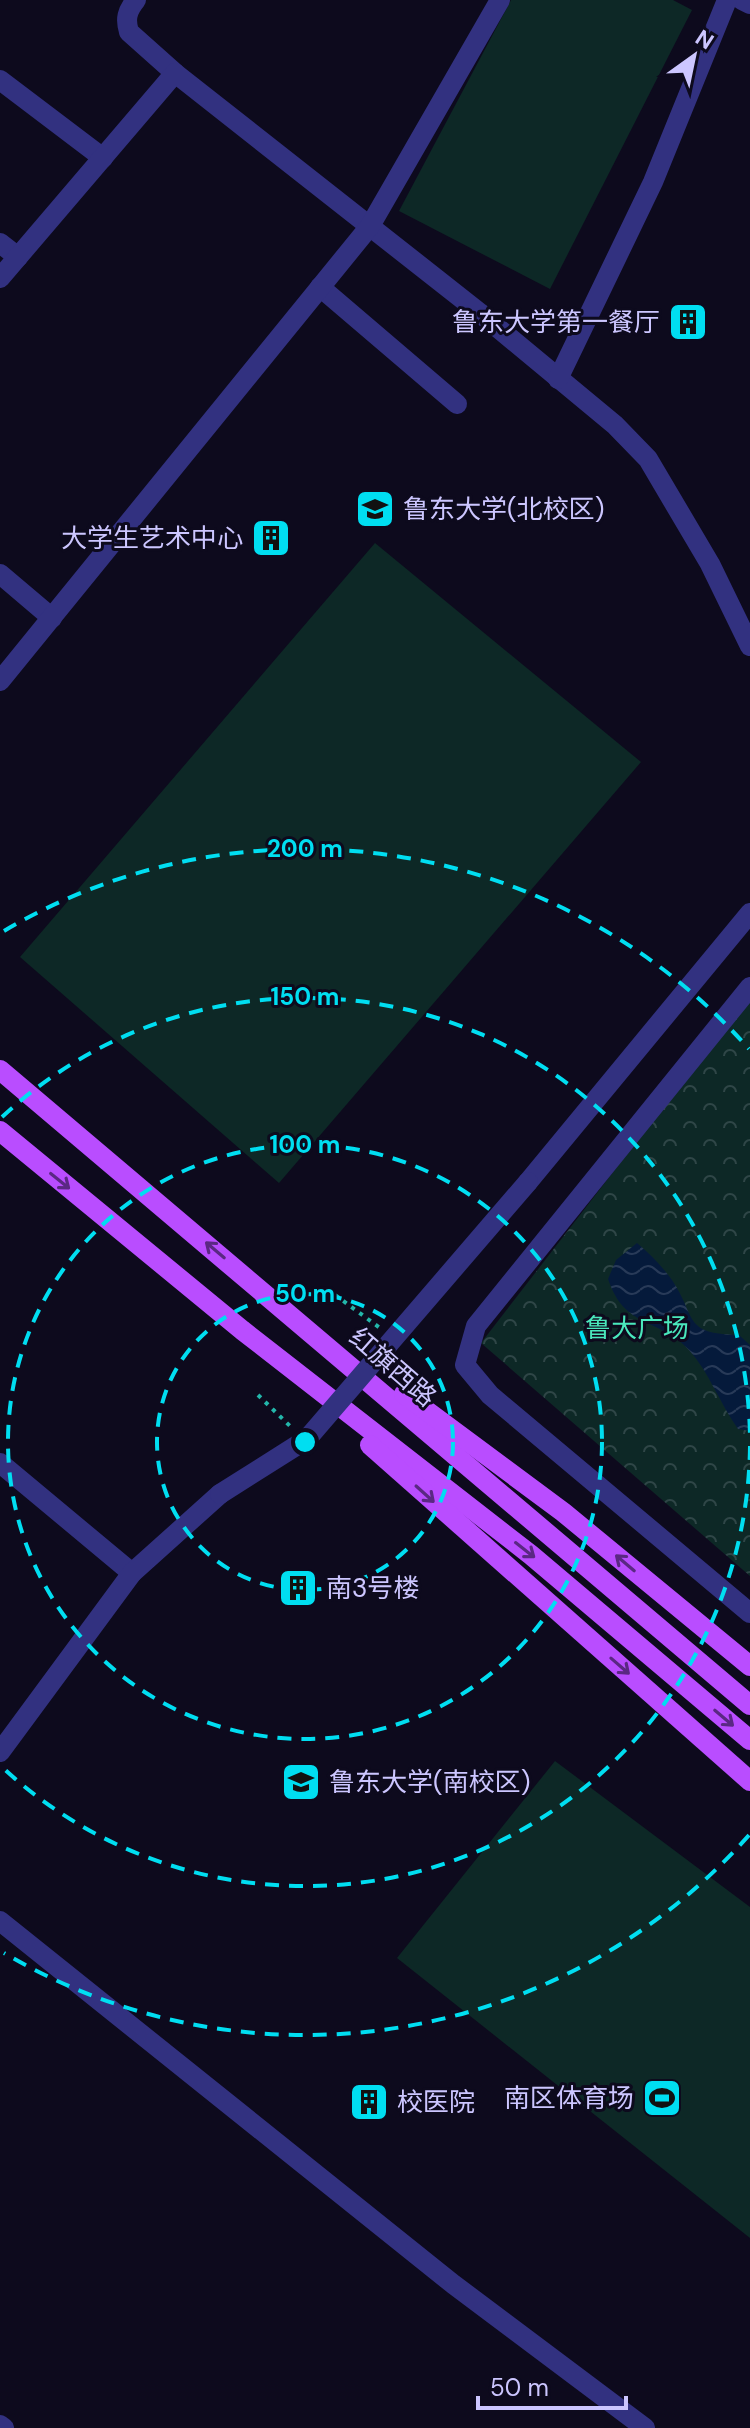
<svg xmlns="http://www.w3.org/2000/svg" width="750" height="2428" font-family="'DM Sans','Noto Sans SC',sans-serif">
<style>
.forest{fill:url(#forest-crowns)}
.pitch{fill:#0d2826}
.water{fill:url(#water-waves)}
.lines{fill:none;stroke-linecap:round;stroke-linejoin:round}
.path{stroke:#23b6aa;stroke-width:4;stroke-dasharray:4 6;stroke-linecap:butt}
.minor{stroke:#323180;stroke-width:20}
.major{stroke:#b94dff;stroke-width:20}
.minor-bridge{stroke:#323180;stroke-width:20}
.oneway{stroke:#5a2883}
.ring{fill:none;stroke:#00def1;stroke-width:4;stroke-dasharray:14 10}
.labels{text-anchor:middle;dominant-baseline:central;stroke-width:6;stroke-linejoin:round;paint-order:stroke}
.poi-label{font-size:26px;fill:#ccc6ff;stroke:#0d0a1d;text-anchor:start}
.park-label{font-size:26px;fill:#4ae7bc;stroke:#0d0a1d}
.street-label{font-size:26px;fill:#ccc6ff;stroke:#0d0a1d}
.centre{fill:#00def1;stroke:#0d0a1d;stroke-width:4}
.ring-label{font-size:24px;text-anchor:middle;font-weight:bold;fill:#00def1;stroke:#0d0a1d;stroke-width:6;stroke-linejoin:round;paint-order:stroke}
</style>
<defs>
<pattern id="forest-crowns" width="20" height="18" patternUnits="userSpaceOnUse" patternTransform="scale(2)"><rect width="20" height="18" fill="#0d2826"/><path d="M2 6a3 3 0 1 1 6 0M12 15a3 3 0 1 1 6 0" fill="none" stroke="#2f4647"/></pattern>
<pattern id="water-waves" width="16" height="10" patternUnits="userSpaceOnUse" patternTransform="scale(2)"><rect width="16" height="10" fill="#051a3b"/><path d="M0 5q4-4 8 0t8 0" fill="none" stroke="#283a58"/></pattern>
</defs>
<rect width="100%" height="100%" fill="#0d0a1d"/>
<path class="forest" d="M750,995V1576L481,1343Z"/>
<g class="pitch">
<path d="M511,0H673L692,10L550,289L399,211Z"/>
<path d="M375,543L641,762L279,1183L20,957Z"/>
<path d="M555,1761L750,1907V2238L397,1958Z"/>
</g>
<path class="water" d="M637,1243C650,1254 662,1266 672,1280C697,1317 682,1334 739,1335L750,1345V1431L738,1429C720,1404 709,1372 689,1350C659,1317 625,1330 608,1279L616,1260Z"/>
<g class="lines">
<g class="path">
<path d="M313,1303L327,1289L380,1328"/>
<path d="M258,1395L290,1426"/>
</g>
<g class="minor">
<path d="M136,0C127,11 125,19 129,32L175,73"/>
<path d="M742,0L750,4"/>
<path d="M0,80L103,158"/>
<path d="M0,243L18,257"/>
<path d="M0,278L175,73L480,313L615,425L648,459L710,564L750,646"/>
<path d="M320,287L457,404"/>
<path d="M558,379L653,182L727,0"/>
<path d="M0,574L52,618"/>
<path d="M0,681L370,226L500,0"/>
<path d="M750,987L476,1326L465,1365L490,1395L750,1613"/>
<path d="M528,1182L750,913"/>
<path d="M0,1463L132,1573"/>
<path d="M0,1752L132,1573L220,1494"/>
<path d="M0,1921L453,2284L645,2428"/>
<path d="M0,2425L4,2428"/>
</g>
<g class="major">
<path d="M0,1070L750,1705"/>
<path d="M0,1131L242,1330L531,1555L750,1740"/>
<path d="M404,1394L563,1512L750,1666"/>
<path d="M370,1445L750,1781"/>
</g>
<path class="minor-bridge" d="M220,1494L307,1439L528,1182"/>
</g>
<defs><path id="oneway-shaft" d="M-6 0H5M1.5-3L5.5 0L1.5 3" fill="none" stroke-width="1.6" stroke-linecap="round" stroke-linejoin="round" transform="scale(2)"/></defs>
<g class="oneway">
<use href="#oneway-shaft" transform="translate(60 1181) rotate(39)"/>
<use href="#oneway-shaft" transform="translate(215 1250) rotate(-140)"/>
<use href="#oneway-shaft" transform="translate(425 1494) rotate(42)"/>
<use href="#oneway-shaft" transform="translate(525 1550) rotate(38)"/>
<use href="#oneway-shaft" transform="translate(625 1563) rotate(-140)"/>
<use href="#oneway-shaft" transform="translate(620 1666) rotate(41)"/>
<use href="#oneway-shaft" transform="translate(724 1718) rotate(40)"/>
</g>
<g class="ring">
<circle cx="305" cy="1442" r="148"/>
<circle cx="305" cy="1442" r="297"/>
<path d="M750 1446A445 445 0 0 1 2 1767M2 1117A445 445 0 0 1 750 1438"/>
<path d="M749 1835A593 593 0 0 1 4 1953M4 931A593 593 0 0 1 749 1049"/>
</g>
<defs>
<g id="building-square" transform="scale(2)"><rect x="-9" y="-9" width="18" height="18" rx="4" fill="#00def1" stroke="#0d0a1d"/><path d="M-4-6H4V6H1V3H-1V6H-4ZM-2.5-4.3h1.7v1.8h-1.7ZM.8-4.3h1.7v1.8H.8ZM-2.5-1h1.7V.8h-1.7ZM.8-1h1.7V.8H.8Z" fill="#111"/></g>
<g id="university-square" transform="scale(2)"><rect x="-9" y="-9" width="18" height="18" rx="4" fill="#00def1" stroke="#0d0a1d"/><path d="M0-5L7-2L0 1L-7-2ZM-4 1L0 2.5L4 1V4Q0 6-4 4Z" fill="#111"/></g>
<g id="stadium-square" transform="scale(2)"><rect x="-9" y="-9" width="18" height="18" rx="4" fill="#00def1" stroke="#0d0a1d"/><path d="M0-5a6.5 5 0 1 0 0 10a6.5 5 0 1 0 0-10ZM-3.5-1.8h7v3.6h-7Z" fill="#111"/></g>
</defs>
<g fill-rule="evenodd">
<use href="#building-square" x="688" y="322"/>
<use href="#university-square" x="375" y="509"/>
<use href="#building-square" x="271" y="538"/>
<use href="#building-square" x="298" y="1588"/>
<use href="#university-square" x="301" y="1782"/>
<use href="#stadium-square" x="662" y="2098"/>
<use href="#building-square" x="369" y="2102"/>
</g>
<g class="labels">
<g class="poi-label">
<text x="660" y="322" text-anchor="end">鲁东大学第一餐厅</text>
<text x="403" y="509">鲁东大学(北校区)</text>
<text x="243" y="538" text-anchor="end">大学生艺术中心</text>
<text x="326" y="1588">南3号楼</text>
<text x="329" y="1782">鲁东大学(南校区)</text>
<text x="634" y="2098" text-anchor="end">南区体育场</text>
<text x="397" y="2102">校医院</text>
</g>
<g class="park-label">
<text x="637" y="1328">鲁大广场</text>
</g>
<g class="street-label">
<text transform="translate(393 1367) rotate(41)">红旗西路</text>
</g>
</g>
<circle cx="305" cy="1442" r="12" class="centre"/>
<g class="ring-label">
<text x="305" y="857">200 m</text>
<text x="305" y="1005">150 m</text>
<text x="305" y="1153">100 m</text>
<text x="305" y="1302">50 m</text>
</g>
<g transform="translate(694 56) rotate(33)" stroke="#0d0a1d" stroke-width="6" paint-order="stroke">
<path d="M0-6L14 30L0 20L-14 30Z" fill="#ccc6ff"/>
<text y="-12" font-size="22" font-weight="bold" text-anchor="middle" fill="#ccc6ff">N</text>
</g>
<path d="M478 2396v12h148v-12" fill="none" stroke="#ccc6ff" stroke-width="4"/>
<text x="490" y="2396" font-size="24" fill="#ccc6ff" stroke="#0d0a1d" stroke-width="6" paint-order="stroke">50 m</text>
</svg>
